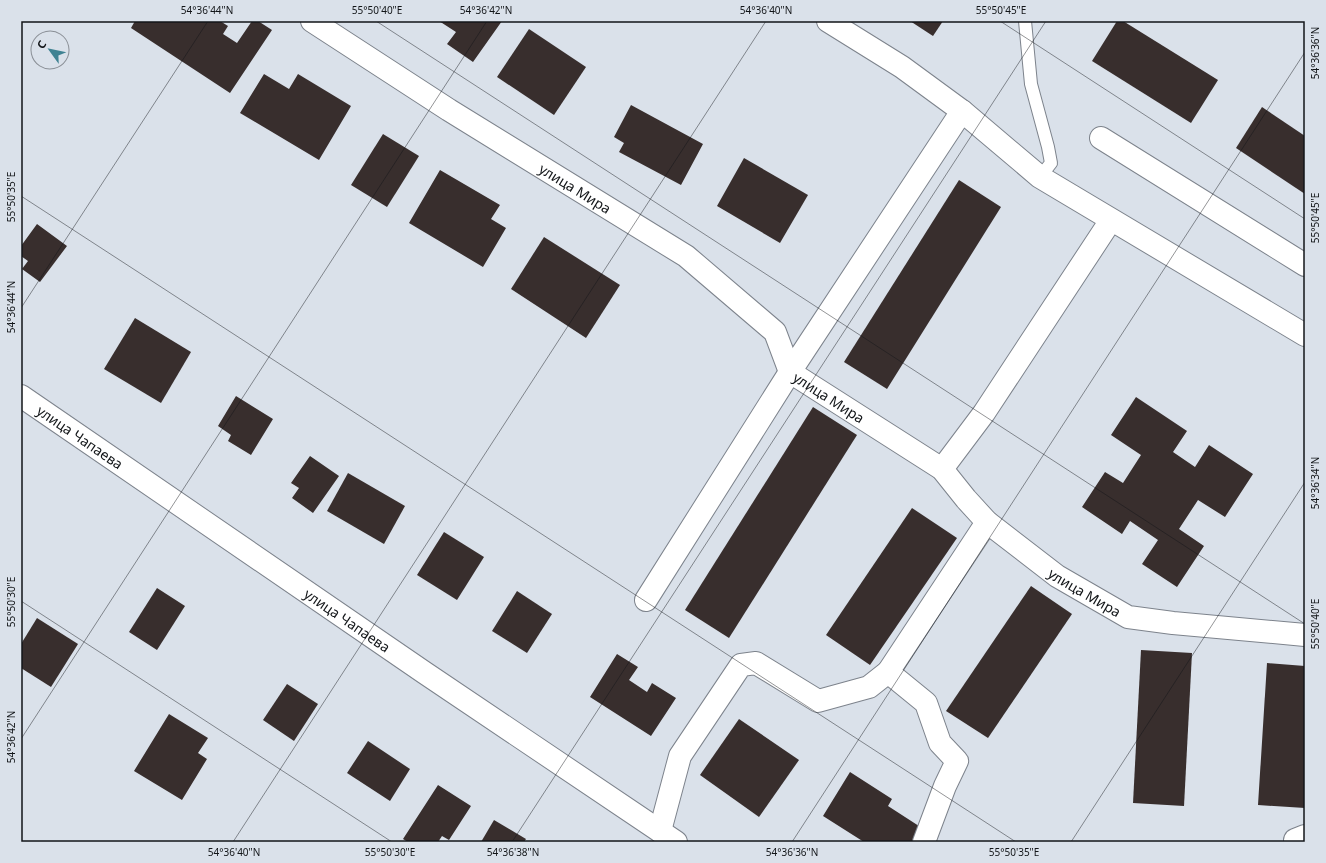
<svg xmlns="http://www.w3.org/2000/svg" width="1326" height="863" font-family="'Noto Sans',sans-serif">
<style>
.building{fill:#382e2d}
.lines{fill:none;stroke-linecap:round;stroke-linejoin:round}
.lane-casing{stroke:#7d838c;stroke-width:14}
.street-casing{stroke:#7d838c;stroke-width:24}
.lane{stroke:#fff;stroke-width:12}
.street{stroke:#fff;stroke-width:22}
.ticks{fill:none;stroke:#121518;stroke-width:1;stroke-opacity:0.45}
.labels{text-anchor:middle;dominant-baseline:central;stroke-width:4;stroke-linejoin:round;paint-order:stroke}
.street-label{font-size:14px;fill:#121518;stroke:#dae1ea}
.neatline{fill:none;stroke:#121518;stroke-width:1.5}
.ticks-label{font-size:10px;text-anchor:middle;fill:#121518}
</style>
<rect width="100%" height="100%" fill="#dae1ea"/>
<g class="building">
<path d="M135,21H220L228,26L223,34L237,43L252,21H258L272,30L230,93L131,28Z"/>
<path d="M439,21H502L473,62L447,44L456,32Z"/>
<path d="M910,21H943L933,36Z"/>
<path d="M1117,21H1123L1218,80L1191,123L1092,61Z"/>
<path d="M529,29L586,67L554,115L497,77Z"/>
<path d="M264,74L289,89L298,74L351,106L319,160L240,113Z"/>
<path d="M631,105L703,144L681,185L619,152L624,143L614,137Z"/>
<path d="M1262,107L1305,136V194L1236,148Z"/>
<path d="M383,134L419,156L387,207L351,185Z"/>
<path d="M744,158L808,195L780,243L717,206Z"/>
<path d="M440,170L500,205L491,219L506,228L483,267L409,223Z"/>
<path d="M959,180L1001,207L887,389L844,362Z"/>
<path d="M37,224L67,246L40,282L22,269L28,261L21,256V246Z"/>
<path d="M544,237L620,285L586,338L511,289Z"/>
<path d="M135,318L191,352L161,403L104,369Z"/>
<path d="M236,396L273,419L251,455L228,441L231,435L218,426Z"/>
<path d="M1136,397L1187,431L1173,452L1195,467L1209,445L1253,474L1225,517L1198,500L1179,529L1204,546L1177,587L1142,564L1158,540L1130,521L1122,534L1082,507L1105,472L1123,483L1141,455L1111,435Z"/>
<path d="M813,407L857,435L729,638L685,610Z"/>
<path d="M310,456L339,476L313,513L292,498L299,488L291,483Z"/>
<path d="M348,473L405,506L384,544L327,511Z"/>
<path d="M912,508L957,538L870,665L826,635Z"/>
<path d="M444,532L484,557L457,600L417,575Z"/>
<path d="M1031,586L1072,614L988,738L946,711Z"/>
<path d="M157,588L185,606L157,650L129,632Z"/>
<path d="M517,591L552,614L527,653L492,631Z"/>
<path d="M37,618L78,644L51,687L21,668V644Z"/>
<path d="M1141,650L1192,653L1184,806L1133,803Z"/>
<path d="M617,654L638,667L629,680L647,692L652,683L676,698L651,736L590,697Z"/>
<path d="M1267,663L1305,666V808L1258,805Z"/>
<path d="M287,684L318,704L294,741L263,720Z"/>
<path d="M169,714L208,738L198,753L207,759L182,800L134,771Z"/>
<path d="M739,719L799,760L759,817L700,775Z"/>
<path d="M368,741L410,769L390,801L347,773Z"/>
<path d="M850,772L892,799L888,806L922,828L913,842H864L823,816Z"/>
<path d="M438,785L471,806L449,840L442,836L438,842H408L403,839Z"/>
<path d="M494,820L526,839L524,842H481Z"/>
</g>
<g class="lines">
<g class="lane-casing">
<path id="lane" d="M1025,21L1031,84L1048,147L1051,163L1040,177"/>
</g>
<g class="street-casing">
<g id="street">
<path id="s1" d="M312,21L449,110L686,256L775,332L790,372L942,469L966,499L987,522L1057,576L1128,617L1173,623L1305,635"/>
<path d="M828,21L902,67L962,111L1040,177L1305,335"/>
<path d="M1101,138L1305,265"/>
<path id="s2" d="M21,396L425,673L676,842"/>
<path d="M942,469L984,413L1111,220"/>
<path d="M646,600L790,372L962,111"/>
<path d="M660,831L680,756L741,665L756,663L818,701L869,687L888,672"/>
<path d="M1295,840L1305,836"/>
<path d="M924,842L945,786L957,761L940,743L926,703L888,672L987,522"/>
</g>
</g>
<use href="#lane" class="lane"/>
<use href="#street" class="street"/>
</g>
<path class="ticks" d="M376,21L1305,624M1000,21L1305,219M21,196L1016,842M21,308L208,21M21,601L392,842M21,739L487,21M233,842L766,21M512,842L1046,21M792,842L1305,52M1071,842L1305,482"/>
<g class="labels">
<g class="street-label">
<text stroke="none"><textPath href="#s1" startOffset="312">улица Мира</textPath></text>
<text stroke="none"><textPath href="#s1" startOffset="648">улица Мира</textPath></text>
<text stroke="none"><textPath href="#s2" startOffset="72">улица Чапаева</textPath></text>
<text stroke="none"><textPath href="#s1" startOffset="972">улица Мира</textPath></text>
<text stroke="none"><textPath href="#s2" startOffset="396">улица Чапаева</textPath></text>
</g>
</g>
<rect width="1326" height="863" fill="none" stroke="#dae1ea" stroke-width="44"/>
<g transform="translate(50 50) rotate(303)"><circle r="19" fill="#dae1ea" stroke="#8a8f96"/>
<path d="M0-3L7 15L0 10L-7 15Z" fill="#3f8292"/>
<text y="-6" font-size="11" font-weight="bold" text-anchor="middle" fill="#121518">С</text>
</g>
<rect x="22" y="22" width="1282" height="819" class="neatline"/>
<g class="ticks-label">
<text x="207" y="14">54°36'44"N</text>
<text x="377" y="14">55°50'40"E</text>
<text x="486" y="14">54°36'42"N</text>
<text x="766" y="14">54°36'40"N</text>
<text x="1001" y="14">55°50'45"E</text>
<text transform="translate(1315 53) rotate(-90)" y="4">54°36'36"N</text>
<text transform="translate(11 197) rotate(-90)" y="4">55°50'35"E</text>
<text transform="translate(1315 218) rotate(-90)" y="4">55°50'45"E</text>
<text transform="translate(11 307) rotate(-90)" y="4">54°36'44"N</text>
<text transform="translate(1315 483) rotate(-90)" y="4">54°36'34"N</text>
<text transform="translate(11 602) rotate(-90)" y="4">55°50'30"E</text>
<text transform="translate(1315 624) rotate(-90)" y="4">55°50'40"E</text>
<text transform="translate(11 737) rotate(-90)" y="4">54°36'42"N</text>
<text x="234" y="856">54°36'40"N</text>
<text x="390" y="856">55°50'30"E</text>
<text x="513" y="856">54°36'38"N</text>
<text x="792" y="856">54°36'36"N</text>
<text x="1014" y="856">55°50'35"E</text>
</g>
</svg>
